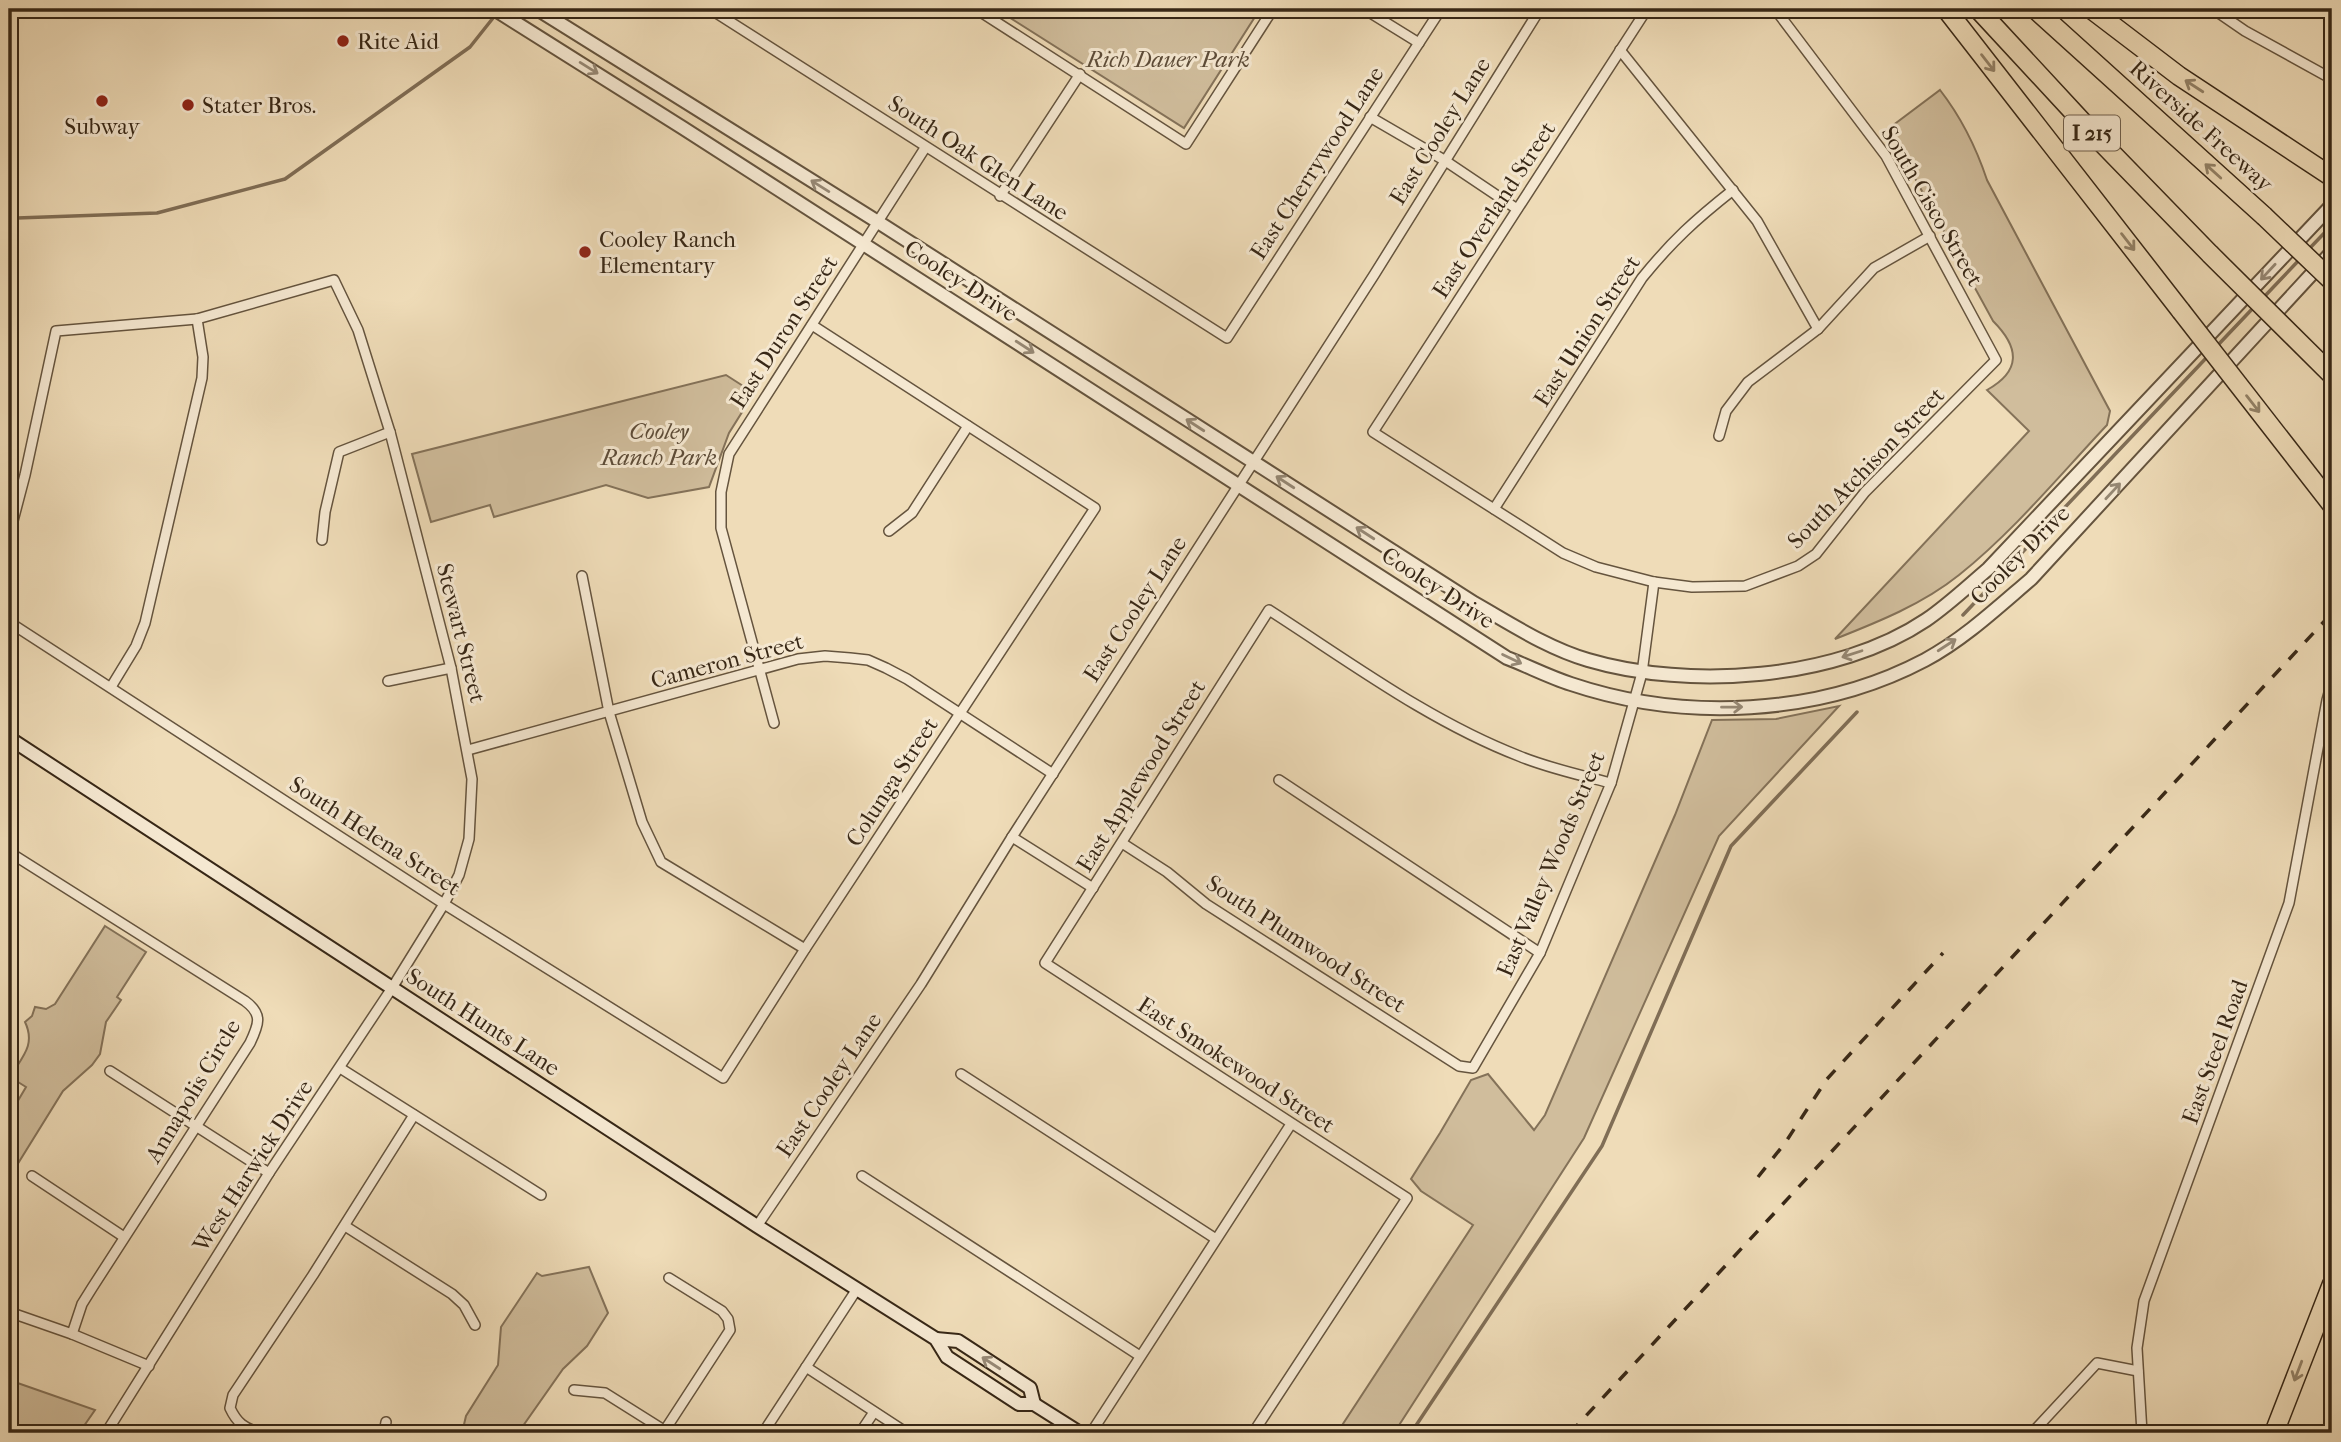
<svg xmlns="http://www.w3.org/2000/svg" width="2341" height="1442" font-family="'IM FELL French Canon',serif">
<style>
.green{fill:#d0bd9c;stroke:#847259;stroke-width:2}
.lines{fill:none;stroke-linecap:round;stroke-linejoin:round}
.stream{stroke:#806e56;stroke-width:3.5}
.minor-casing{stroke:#65543e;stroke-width:12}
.tertiary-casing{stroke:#65543e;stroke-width:16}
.secondary-casing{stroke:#372716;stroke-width:16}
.motorway-casing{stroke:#372716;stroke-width:21}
.minor{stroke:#f5e8d1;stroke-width:9}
.tertiary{stroke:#f5e8d1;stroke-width:12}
.secondary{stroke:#f5e8d1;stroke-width:12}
.motorway{stroke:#efdcb8;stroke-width:18}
.rail{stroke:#372716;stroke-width:3.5;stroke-dasharray:12 12;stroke-linecap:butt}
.motorway-bridge-casing{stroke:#372716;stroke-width:21;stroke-linecap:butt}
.motorway-bridge{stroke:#efdcb8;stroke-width:18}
.oneway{stroke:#938267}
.oneway2{stroke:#968874}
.poi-dot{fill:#8f2418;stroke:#f5e8d1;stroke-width:2.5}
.labels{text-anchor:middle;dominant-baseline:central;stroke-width:6;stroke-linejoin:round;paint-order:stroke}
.shield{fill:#f5e8d1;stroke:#70614e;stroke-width:2}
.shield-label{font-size:21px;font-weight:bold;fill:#372716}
.poi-label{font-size:23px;fill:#372716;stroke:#f5e8d1;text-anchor:start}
.park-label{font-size:23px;font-style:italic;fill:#5d4c38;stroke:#f5e8d1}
.street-label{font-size:23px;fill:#372716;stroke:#f5e8d1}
</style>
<rect width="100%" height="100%" fill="#efdcb8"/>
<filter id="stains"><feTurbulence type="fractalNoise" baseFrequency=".00286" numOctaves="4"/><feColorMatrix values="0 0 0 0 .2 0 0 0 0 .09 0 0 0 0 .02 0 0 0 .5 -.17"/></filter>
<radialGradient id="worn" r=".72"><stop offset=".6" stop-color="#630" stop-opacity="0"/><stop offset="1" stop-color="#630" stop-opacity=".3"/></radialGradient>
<g class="green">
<path d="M996,9H1260L1184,128Z"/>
<path d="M1940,90C1961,117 1976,147 1987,180L2110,411L2107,425C2059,476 2014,531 1959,575C1923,604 1878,622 1835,639L2029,431L1987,390C2021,371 2020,348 1993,321L1888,129Z"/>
<path d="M726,375L754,393L729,433L709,487L648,498L606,485L494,517L490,505L431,522L412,454Z"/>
<path d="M1839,706L1719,836L1584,1138L1394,1433H1337L1473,1225L1421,1191L1411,1179L1440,1133L1471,1080L1488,1074L1534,1130L1545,1115L1675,815L1712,720L1776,719Z"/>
<path d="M105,926L146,952L117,997L121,1000L106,1022L100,1054L92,1065L63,1091L9,1178V1116L26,1087L10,1077C22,1057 36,1045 25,1022L32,1016L35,1007L46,1009L55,1004Z"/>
<path d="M589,1267L608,1313L587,1346L563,1369L518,1433H462L466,1416L498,1365L501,1327L537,1273L542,1276Z"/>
<path d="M9,1380L95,1410L79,1433H9Z"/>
</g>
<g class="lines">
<g class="stream">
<path d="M9,217L17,218L157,213L285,179L470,47L497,13"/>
<path d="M2308,250L2332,225"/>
<path d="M2263,298L2301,258"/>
<path d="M2217,346L2255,306"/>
<path d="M1963,615L2209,355"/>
<path d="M1411,1433L1602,1146L1731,846L1857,712"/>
</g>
<g class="minor-casing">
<g id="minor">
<path d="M710,9L1227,338L1441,9"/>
<path d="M976,9L1186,144L1273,9"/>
<path d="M1364,9L1419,43"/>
<path d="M1647,9L1373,432L1563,553L1596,567L1654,582L1692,587L1745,586L1798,566L1816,554L1865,492L1996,360L1886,156L1775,9"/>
<path d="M2213,9L2245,31L2332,79"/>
<path d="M1620,50L1757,221L1818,329"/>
<path d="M1370,117L1444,160L1517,209"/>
<path d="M1000,196L1080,74"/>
<path d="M1719,436L1726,411L1748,382L1818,329L1874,268L1930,236"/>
<path d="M1494,509L1642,278C1672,241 1695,220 1733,190"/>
<path d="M889,531L912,513L968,426"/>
<path d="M9,536L25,475L56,331L197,319L334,280L358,330L390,432L451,668L472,779L469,839L459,875L444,904L392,988L269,1173L106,1433"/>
<path d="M322,540L325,512L339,452L390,432"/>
<path d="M582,576L609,712L642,822L661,862L805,949"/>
<path d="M9,622L444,904L723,1078L805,949L1095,508L812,325"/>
<path d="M388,681L451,668"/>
<path d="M111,687L136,646L145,623L202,378L203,357L197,319"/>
<path d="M774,723L721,528V492L729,454L925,148"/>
<path d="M468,750L798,659L825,656L850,658L868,660L886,668L907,679L1053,774"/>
<path d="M1279,780L1540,953"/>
<path d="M1012,837L1093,888"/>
<path d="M1122,843L1167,872L1206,904L1459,1066L1473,1068L1540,953L1611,783L1642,673L1654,582"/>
<path d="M9,852L245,1001C263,1014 259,1024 250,1043L92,1288L82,1304L72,1334"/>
<path d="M9,1002L11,1004"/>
<path d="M340,1068L541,1195"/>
<path d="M110,1071L269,1173"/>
<path d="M961,1074L1216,1239"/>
<path d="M32,1176L124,1237"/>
<path d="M862,1176L1140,1356"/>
<path d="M345,1226L452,1294L464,1305L475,1325"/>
<path d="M757,1226L921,984L1012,837L1374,275L1540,9"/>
<path d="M9,1312L72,1334L149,1366"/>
<path d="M806,1367L907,1433"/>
<path d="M574,1390L605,1393L667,1432"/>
<path d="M260,1433C244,1428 237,1423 230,1408L233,1395L313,1275L414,1115"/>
<path d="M384,1433L386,1422"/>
<path d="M663,1433L730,1330L728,1319L722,1311L669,1278"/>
<path d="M763,1433L857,1289"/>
<path d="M860,1433L874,1412"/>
<path d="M1091,1433L1291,1124"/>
<path d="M1253,1433L1407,1198L1045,963L1269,610C1350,662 1429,721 1519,756C1548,768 1580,775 1611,783"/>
<path d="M2032,1433L2097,1363L2138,1371"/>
<path d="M2142,1433L2137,1348L2144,1301L2289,903L2327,700L2332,682"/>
</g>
</g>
<g class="tertiary-casing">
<g id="tertiary">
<path d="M494,9L683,128L1507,658C1528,666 1549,677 1571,684C1684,722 1819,716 1925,660C1964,639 1997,608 2031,579L2332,252"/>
<path d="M537,9L878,222L1474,603C1511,624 1547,648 1588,660C1689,690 1837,680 1926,620C1948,605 1968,586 1988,569L2332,205"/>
</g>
</g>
<g class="secondary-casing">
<g id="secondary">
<path d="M9,738L757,1226L936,1339L947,1357L1019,1404H1034L1080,1433"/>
<path d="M936,1339L958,1341L1030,1388L1034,1404"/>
</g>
</g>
<g class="motorway-casing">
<g id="motorway">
<path d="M1946,9L2181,311"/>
<path d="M1978,9L2102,143L2210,254"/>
<path d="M2035,9L2264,216"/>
<path d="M2091,9L2179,76L2332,177"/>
<path d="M2274,1433L2332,1284"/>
</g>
</g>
<use href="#minor" class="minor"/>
<use href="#tertiary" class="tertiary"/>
<use href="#secondary" class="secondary"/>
<use href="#motorway" class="motorway"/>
<g class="rail">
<path d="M1758,1177L1785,1143L1827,1079L1943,953"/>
<path d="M1570,1433L2332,613"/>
</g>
<g class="motorway-bridge-casing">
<g id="motorway-bridge">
<path d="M2264,216L2332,281"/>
<path d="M2210,254L2332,375"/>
<path d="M2181,311L2332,505"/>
</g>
</g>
<use href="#motorway-bridge" class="motorway-bridge"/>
</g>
<defs><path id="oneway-shaft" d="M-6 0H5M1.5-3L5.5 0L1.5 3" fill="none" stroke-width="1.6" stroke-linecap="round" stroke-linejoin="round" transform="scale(1.75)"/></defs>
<g class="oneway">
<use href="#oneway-shaft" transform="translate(1988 63) rotate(52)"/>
<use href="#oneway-shaft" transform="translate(2194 86) rotate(-147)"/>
<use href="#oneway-shaft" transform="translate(2213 171) rotate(-138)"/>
<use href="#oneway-shaft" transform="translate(2128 242) rotate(52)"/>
<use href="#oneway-shaft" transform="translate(2253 404) rotate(52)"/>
<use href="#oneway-shaft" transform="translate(2298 1371) rotate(111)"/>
</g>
<g class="oneway2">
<use href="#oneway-shaft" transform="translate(589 68) rotate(32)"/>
<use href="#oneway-shaft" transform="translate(820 186) rotate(-148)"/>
<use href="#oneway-shaft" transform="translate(2268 272) rotate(133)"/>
<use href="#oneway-shaft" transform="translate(1025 347) rotate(33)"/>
<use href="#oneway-shaft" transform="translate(1195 425) rotate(-147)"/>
<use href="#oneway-shaft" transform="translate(1285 482) rotate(-147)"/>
<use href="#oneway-shaft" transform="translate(2113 491) rotate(-47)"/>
<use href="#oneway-shaft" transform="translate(1365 533) rotate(-147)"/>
<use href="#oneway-shaft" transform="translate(1947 645) rotate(-33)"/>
<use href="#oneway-shaft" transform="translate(1852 654) rotate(162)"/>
<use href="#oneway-shaft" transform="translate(1512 659) rotate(26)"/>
<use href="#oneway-shaft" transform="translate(1732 707) rotate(-1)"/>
<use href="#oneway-shaft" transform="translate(991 1363) rotate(-147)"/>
</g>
<g class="poi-dot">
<circle cx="343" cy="41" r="7"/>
<circle cx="102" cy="101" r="7"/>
<circle cx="188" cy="105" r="7"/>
<circle cx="585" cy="252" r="7"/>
</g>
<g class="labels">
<rect class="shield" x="2064" y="115.5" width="56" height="35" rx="5"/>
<g class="shield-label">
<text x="2092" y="133">I 215</text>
</g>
<g class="poi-label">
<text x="357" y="41">Rite Aid</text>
<text x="202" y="105">Stater Bros.</text>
<text x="102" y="126" text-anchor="middle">Subway</text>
<text x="599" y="239">Cooley Ranch<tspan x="599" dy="26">Elementary</tspan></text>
</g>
<g class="park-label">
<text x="1168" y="59">Rich Dauer Park</text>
<text x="659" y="431">Cooley<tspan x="659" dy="26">Ranch Park</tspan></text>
</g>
<g class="street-label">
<text transform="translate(2201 126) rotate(42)">Riverside Freeway</text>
<text transform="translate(1440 131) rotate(-58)">East Cooley Lane</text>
<text transform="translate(978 158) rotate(33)">South Oak Glen Lane</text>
<text transform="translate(1317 163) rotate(-57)">East Cherrywood Lane</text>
<text transform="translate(1932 206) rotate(60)">South Cisco Street</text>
<text transform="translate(1494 210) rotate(-57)">East Overland Street</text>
<text transform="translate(961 281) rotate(33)">Cooley Drive</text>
<text transform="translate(1587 331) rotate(-57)">East Union Street</text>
<text transform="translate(784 332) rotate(-57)">East Duron Street</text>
<text transform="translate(1866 468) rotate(-46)">South Atchison Street</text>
<text transform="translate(2020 555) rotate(-45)">Cooley Drive</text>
<text transform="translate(1438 588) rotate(33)">Cooley Drive</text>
<text transform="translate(1135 609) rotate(-57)">East Cooley Lane</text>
<text transform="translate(461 633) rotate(76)">Stewart Street</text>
<text transform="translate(727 661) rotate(-15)">Cameron Street</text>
<text transform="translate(1141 776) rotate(-58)">East Applewood Street</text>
<text transform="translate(892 782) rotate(-57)">Colunga Street</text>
<text transform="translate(375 836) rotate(33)">South Helena Street</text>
<text transform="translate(1551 864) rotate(-67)">East Valley Woods Street</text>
<text transform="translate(1306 944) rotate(33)">South Plumwood Street</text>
<text transform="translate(483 1022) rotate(33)">South Hunts Lane</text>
<text transform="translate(2215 1052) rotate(-70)">East Steel Road</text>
<text transform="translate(1236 1065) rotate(33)">East Smokewood Street</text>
<text transform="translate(829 1085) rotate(-56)">East Cooley Lane</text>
<text transform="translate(193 1091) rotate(-59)">Annapolis Circle</text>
<text transform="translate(253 1166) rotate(-57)">West Harwick Drive</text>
</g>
</g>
<rect width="2341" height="1442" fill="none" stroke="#efdcb8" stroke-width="35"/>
<rect x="10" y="10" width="2320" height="1421" fill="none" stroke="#372716" stroke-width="3.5"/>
<rect x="18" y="18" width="2306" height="1407" fill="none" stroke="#372716" stroke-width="2"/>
<rect width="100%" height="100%" filter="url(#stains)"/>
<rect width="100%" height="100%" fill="url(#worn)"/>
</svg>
